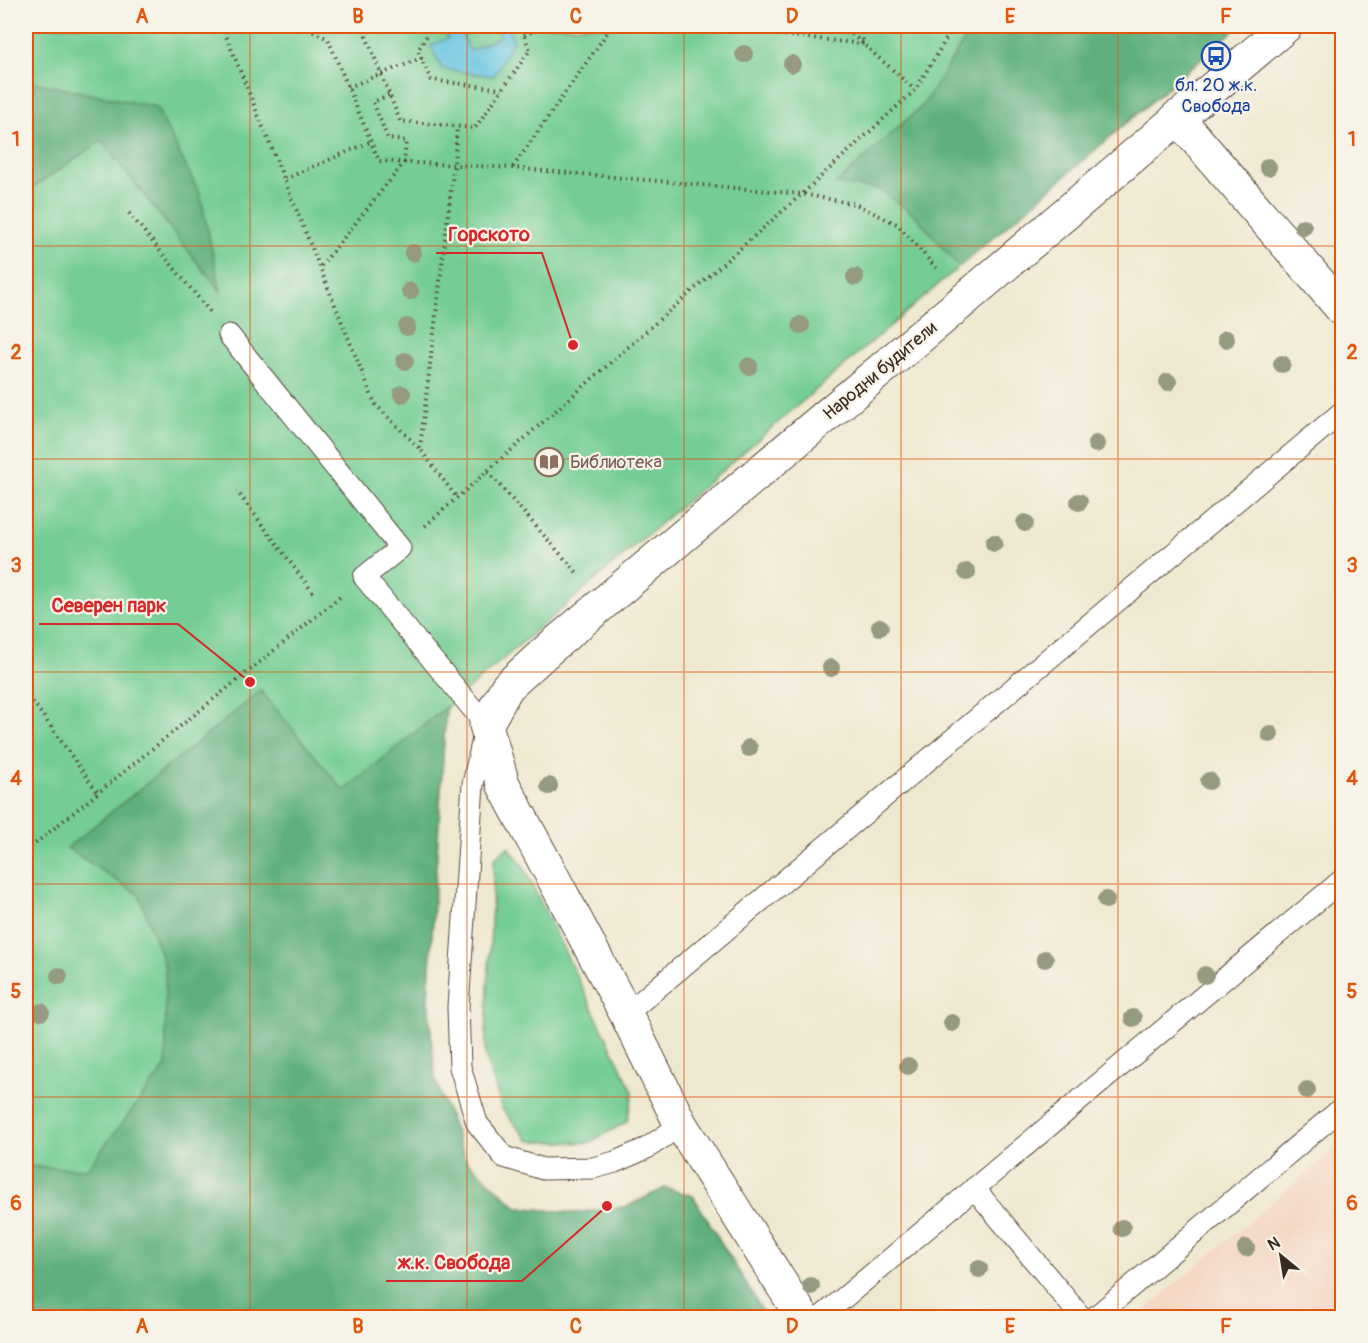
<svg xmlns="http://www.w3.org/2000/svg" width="1368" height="1343" font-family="Pangolin,sans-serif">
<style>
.built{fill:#f4d3c0}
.green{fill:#73cd94;stroke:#577c59;stroke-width:1.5}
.forest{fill:#5eb07e;stroke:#4c6d4e;stroke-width:1.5}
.water{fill:#65c5e3;stroke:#507880;stroke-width:1.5}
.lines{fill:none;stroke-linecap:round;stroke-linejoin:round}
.lane-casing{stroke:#564639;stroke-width:23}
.street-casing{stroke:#564639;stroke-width:35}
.path{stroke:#564639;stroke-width:4;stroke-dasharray:1.5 4.5;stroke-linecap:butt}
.lane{stroke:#fff;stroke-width:21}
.street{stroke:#fff;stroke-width:33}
.tree{fill:#959a81}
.grid{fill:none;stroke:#df570d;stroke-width:1.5;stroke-opacity:0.55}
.labels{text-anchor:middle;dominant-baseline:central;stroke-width:4.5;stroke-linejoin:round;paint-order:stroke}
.transit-label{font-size:18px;fill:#164399;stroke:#f7f3e8}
.street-label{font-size:18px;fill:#3b2a1e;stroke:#f7f3e8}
.education-label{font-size:18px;fill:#785e54;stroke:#f7f3e8;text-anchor:start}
.leader{fill:none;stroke:#d62828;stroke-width:2}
.callout-dot{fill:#d62828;stroke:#f7f3e8;stroke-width:2}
.callout-label{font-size:20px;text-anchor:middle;font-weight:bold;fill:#d62828;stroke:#f7f3e8;stroke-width:4.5;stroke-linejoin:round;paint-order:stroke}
.neatline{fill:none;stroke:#df570d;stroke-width:2}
.grid-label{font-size:20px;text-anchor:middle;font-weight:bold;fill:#df570d}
</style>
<rect width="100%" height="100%" fill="#f7f3e8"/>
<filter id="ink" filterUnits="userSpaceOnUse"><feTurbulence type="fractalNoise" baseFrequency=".0167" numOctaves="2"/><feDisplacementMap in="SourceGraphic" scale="12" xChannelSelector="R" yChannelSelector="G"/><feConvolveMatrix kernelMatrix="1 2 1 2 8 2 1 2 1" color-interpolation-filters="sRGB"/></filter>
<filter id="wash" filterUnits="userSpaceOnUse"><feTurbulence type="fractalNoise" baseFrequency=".008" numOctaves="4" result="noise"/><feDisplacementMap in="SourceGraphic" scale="24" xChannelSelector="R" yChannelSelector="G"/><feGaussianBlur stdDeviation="1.35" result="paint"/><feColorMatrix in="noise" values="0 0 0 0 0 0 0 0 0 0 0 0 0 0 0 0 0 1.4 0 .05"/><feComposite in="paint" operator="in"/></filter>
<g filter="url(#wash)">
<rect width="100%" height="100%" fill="#efe8d0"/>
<path class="built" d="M1342,1143V1317H1136H1137Z"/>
<g class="green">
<path d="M26,26H1239L446,708L428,999L435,1079L466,1160L517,1207L572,1213L626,1207L665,1188L693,1196L766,1317H26Z"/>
<path d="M508,847L522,864L633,1092L627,1122L588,1143L529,1141L502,1109L485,1054L494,859Z"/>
</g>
<g class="forest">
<path d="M973,26H1239L959,267L917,217L879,189L836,184L924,104Z"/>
<path d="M26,81L156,107L200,194L221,292L101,141L26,192Z"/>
<path d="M261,691L344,791L446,707L428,999L435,1079L466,1160L517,1207L572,1213L626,1207L665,1188L693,1196L766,1317H26V1166L87,1169L166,1066L165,967L139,895L67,848Z"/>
</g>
<path class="water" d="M447,26H461L459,28L470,51L501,36L496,26H507L513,40L494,76L442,69L431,46L448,38L443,27Z"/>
</g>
<g filter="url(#ink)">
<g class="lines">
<g class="lane-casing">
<g id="lane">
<path d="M229,335L400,548L364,577L486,725L473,784L458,1007L460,1067L477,1123L504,1157L543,1169L593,1168L615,1162L647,1148L681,1125"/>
<path d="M626,1014L1342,412"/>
<path d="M974,1188L1082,1318"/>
<path d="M820,1318L1342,880"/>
<path d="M1094,1318L1342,1108"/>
</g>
</g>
<g class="street-casing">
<g id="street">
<path d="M1177,117L1342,309"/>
<path d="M803,1318L681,1125L626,1014L503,784L486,725L507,687L550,648L964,300L1286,26"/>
</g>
</g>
<g class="path">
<path d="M222,26L375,404L420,449L457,498"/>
<path d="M302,26L328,39L379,161L513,168L802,194L855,204L897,224L938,270"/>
<path d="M373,26L366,36L400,121L475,128L530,50L520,26"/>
<path d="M433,26L418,50L431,80L502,89"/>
<path d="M701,26L864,44L860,26"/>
<path d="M843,26L915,90"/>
<path d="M524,35L546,26"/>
<path d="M348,87L422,58"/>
<path d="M513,167L612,26"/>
<path d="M285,179L370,142"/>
<path d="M129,213L210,312"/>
<path d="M321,266L404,163L406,141L388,139L373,102L389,95"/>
<path d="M420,448L454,164L457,127"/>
<path d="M488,472L579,575"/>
<path d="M240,495L314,594"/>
<path d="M425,526L802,194L915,90L954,26"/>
<path d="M26,692L98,793"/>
<path d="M26,851L340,597"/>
</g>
<use href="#lane" class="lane"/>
<use href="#street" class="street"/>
</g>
<g class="tree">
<circle cx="744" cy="54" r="9"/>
<circle cx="792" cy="64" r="9"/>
<circle cx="1268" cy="167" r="9"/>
<circle cx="1303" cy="227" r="9"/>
<circle cx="413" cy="253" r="9"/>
<circle cx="855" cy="277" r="9"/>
<circle cx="410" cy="291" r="9"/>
<circle cx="801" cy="325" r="9"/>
<circle cx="407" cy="327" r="9"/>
<circle cx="1226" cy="339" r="9"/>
<circle cx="405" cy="361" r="9"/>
<circle cx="1282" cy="364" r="9"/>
<circle cx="749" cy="366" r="9"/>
<circle cx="1168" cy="382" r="9"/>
<circle cx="402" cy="394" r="9"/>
<circle cx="1096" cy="444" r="9"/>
<circle cx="1079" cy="502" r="9"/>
<circle cx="1025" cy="523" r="9"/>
<circle cx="994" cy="543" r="9"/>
<circle cx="967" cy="572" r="9"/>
<circle cx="880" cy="627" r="9"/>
<circle cx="831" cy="668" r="9"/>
<circle cx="1270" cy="734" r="9"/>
<circle cx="749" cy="748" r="9"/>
<circle cx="1209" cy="781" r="9"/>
<circle cx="549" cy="786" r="9"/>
<circle cx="1106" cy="900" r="9"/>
<circle cx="1045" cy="959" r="9"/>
<circle cx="1205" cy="975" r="9"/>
<circle cx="59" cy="976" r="9"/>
<circle cx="41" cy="1012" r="9"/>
<circle cx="1133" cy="1018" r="9"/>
<circle cx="952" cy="1023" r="9"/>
<circle cx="908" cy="1066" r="9"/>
<circle cx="1307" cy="1090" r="9"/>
<circle cx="1122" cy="1228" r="9"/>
<circle cx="1246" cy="1248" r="9"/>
<circle cx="979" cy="1269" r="9"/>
<circle cx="811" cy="1286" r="9"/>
</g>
</g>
<path class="grid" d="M250,26V1318M467,26V1318M684,26V1318M901,26V1318M1118,26V1318M26,246H1342M26,459H1342M26,672H1342M26,884H1342M26,1097H1342"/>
<defs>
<g id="bus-ring" transform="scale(1.5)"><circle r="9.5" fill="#f7f3e8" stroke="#1a4fb4" stroke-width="1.5"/><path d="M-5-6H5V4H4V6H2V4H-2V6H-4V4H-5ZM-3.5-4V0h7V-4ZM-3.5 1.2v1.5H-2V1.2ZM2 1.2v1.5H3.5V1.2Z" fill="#1a4fb4"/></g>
<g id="library-ring" transform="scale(1.5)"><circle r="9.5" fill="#f7f3e8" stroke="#8d6e63" stroke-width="1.5"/><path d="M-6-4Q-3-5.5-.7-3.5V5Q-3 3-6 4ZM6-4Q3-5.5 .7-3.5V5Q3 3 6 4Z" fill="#8d6e63"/></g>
</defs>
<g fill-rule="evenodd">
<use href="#bus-ring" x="1216" y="56"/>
<use href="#library-ring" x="549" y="462"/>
</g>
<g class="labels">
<g class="transit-label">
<text x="1216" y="85">бл. 20 ж.к.<tspan x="1216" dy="21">Свобода</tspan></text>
</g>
<g class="street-label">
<text transform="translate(880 371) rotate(-40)">Народни будители</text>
</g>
<g class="education-label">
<text x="570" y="462">Библиотека</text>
</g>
</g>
<path class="leader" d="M573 345L542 253H436M250 682L178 624H39M607 1206L522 1281H386"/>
<g class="callout-dot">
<circle cx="573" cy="345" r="6"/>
<circle cx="250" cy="682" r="6"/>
<circle cx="607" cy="1206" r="6"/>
</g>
<g class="callout-label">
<text x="489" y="241">Горското</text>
<text x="109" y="612">Северен парк</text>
<text x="454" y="1269">ж.к. Свобода</text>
</g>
<rect width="1368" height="1343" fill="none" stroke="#f7f3e8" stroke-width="66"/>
<g transform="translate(1281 1256) rotate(330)" stroke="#f7f3e8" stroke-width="4.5" paint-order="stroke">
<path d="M0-4.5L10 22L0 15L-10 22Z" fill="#3b2a1e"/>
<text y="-9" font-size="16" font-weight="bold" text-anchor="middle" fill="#3b2a1e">N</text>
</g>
<rect x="33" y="33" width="1302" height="1277" class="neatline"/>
<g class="grid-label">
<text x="142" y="23">A</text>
<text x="358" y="23">B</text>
<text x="576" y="23">C</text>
<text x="792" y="23">D</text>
<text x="1010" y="23">E</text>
<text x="1226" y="23">F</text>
<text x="16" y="146">1</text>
<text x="1352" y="146">1</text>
<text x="16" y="359">2</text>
<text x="1352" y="359">2</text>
<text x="16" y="572">3</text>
<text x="1352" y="572">3</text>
<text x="16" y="785">4</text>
<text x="1352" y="785">4</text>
<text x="16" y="998">5</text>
<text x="1352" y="998">5</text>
<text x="16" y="1210">6</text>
<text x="1352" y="1210">6</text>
<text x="142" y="1333">A</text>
<text x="358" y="1333">B</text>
<text x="576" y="1333">C</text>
<text x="792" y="1333">D</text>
<text x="1010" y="1333">E</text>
<text x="1226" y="1333">F</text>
</g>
</svg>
